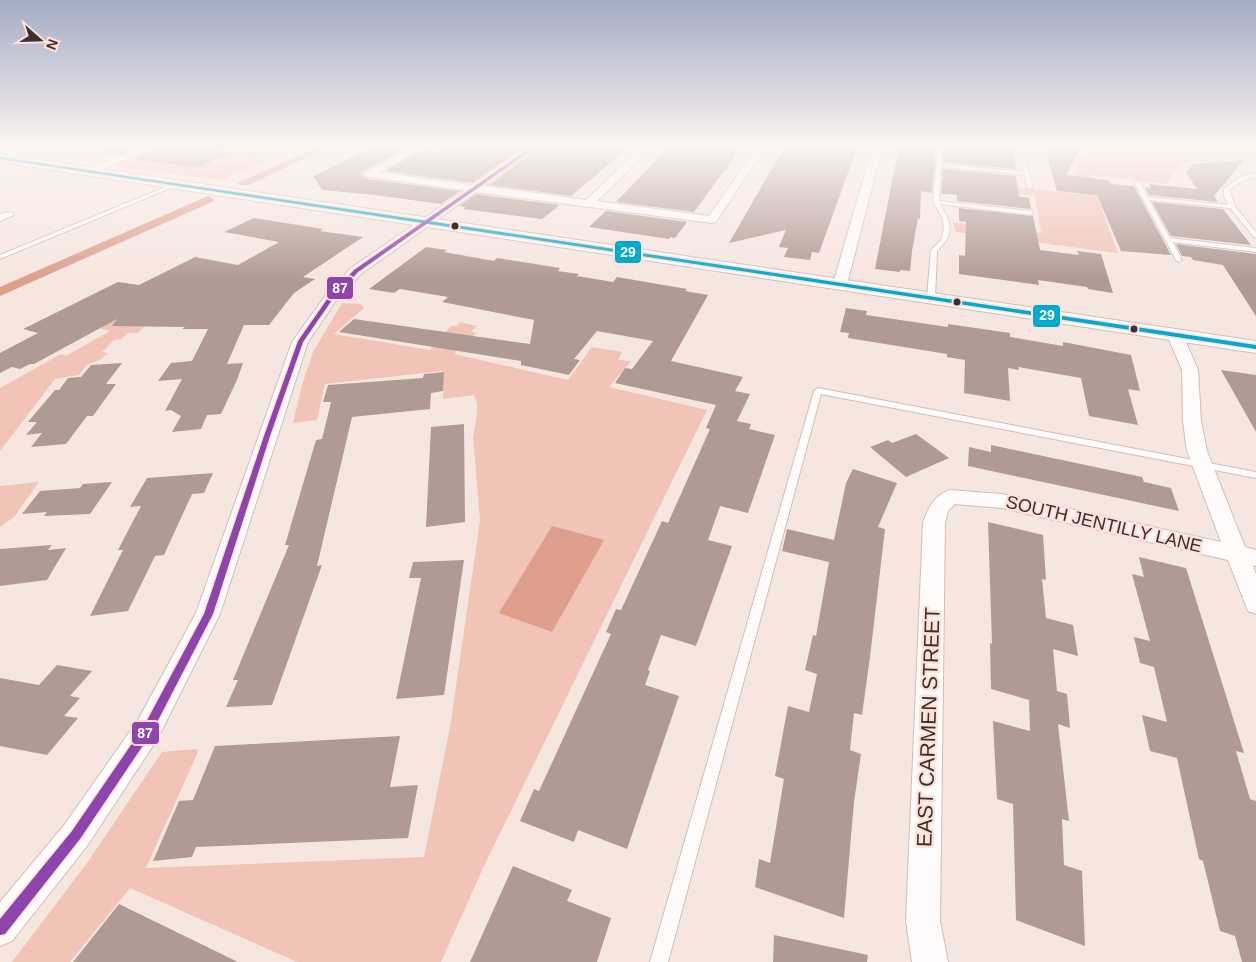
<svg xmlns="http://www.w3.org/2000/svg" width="1256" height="962" font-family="Helvetica,sans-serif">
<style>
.green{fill:#f1c4b7}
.water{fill:#de9f8d}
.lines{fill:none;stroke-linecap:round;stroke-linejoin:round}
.canal{fill:#de9f8d;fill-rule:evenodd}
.building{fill:#b09b94}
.service-casing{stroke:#cdbfba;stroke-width:2}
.minor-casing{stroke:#cdbfba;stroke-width:2}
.secondary-casing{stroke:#cdbfba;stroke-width:2}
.service{fill:#fefbfa;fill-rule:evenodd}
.minor{fill:#fefbfa;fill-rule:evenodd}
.secondary{fill:#fefbfa;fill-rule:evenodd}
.bus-1-casing{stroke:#fee1d8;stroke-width:3}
.bus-2-casing{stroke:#fee1d8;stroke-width:3}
.bus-1{fill:#00a9ce;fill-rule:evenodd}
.bus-2{fill:#8e44ad;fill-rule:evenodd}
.bus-dot{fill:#3d2f2b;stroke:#fee1d8;stroke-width:2}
.labels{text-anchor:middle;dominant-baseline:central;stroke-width:5;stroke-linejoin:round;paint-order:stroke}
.street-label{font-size:18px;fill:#3d2f2b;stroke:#fee1d8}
.near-street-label{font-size:21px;fill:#3d2f2b;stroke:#fee1d8}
.line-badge{stroke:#fee1d8;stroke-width:2}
.badge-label{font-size:14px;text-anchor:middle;font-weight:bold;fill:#fff}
</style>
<rect width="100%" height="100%" fill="#f6e6e0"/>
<g class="green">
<path d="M167,145H304L221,180L111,166Z"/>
<path d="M1084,145H1199L1256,152V159L1182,163L1167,184L1089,175L1118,253L956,232L953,222L1041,233L1035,196L946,186L945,180L1079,194L1070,174L1083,175L1076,174L1079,160L1086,155L1087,151Z"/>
<path d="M342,303L361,304L364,308L334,334L430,350L451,326H457L460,322L477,326L471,332L476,333L454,354L568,380L592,347L622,352L618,360L631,361L609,387L707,410L483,868L441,962H297L130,888L70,962H12L87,863L162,752L196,749L198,752L146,868L424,857L450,727L480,521L473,437L477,415V403L474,395L443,399V371L325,384L317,420L293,423L302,385L313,352Z"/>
<path d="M157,313L138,333H128L122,339L114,340L102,352L108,353L101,359L87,365L79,375L55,379L0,451V388L61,354L66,356L110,331L95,327L117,315Z"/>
<path d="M39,482L14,517L0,527V486Z"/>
</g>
<path class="water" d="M552,526L604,540L552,632L499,613Z"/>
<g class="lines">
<g class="canal">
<path d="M320,145H334L248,185H240L238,183Z"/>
<path d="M208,196L214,200L212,202L0,296V287Z"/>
</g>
</g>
<g class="building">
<path d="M106,145H143L115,156L105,155Z"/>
<path d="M164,145H212L204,150L233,153L201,166L191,167L132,159Z"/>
<path d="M377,145L406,148L362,172L361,175L367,179L460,191L441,204L375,195L322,190L313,176Z"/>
<path d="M438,145H526L472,183L385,171L421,150L438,152Z"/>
<path d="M543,145H571L604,149L608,145H632L571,196L489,185Z"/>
<path d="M671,145H743L694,212L616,202Z"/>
<path d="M787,145H858L819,253L812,252L810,260L784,257L788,248L779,247L786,230L729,243L771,170Z"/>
<path d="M899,145H936L932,193L921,191L920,219L918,218L912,251L910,271L900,270V272L875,269Z"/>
<path d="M944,145H1013L1016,169L943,162Z"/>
<path d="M1044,145H1082L1066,175L1109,180L1111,184L1134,186L1171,255L1121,251L1097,195L1057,191Z"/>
<path d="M1244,160L1214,196L1218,202L1149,195L1145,187L1151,188L1149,184L1197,189L1186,173L1193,164Z"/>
<path d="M943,169L1016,176L1019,196L1029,198L1031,209L957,201V195L941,194Z"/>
<path d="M476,194L560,205L542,219L463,209L465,207L459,206Z"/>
<path d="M1152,202L1223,209L1251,245L1171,236Z"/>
<path d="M959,208L1033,216L1040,250L1079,255L1077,251L1101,254L1113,293L1088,289L1087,287L1038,280L1039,285L959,274V255L965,256L966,222L959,221Z"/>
<path d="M606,211L687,222L675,238L670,237L669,239L589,227Z"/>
<path d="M254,218L323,229L320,231L363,237L303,277L315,279L294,293L269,325H244L227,364L243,363L237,380L221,414L207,415L201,429L172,432L181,416L171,410L165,411L182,379L158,381L171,363L192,361L208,329H182L185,327L112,326L117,319L34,364H30L20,369L12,367L0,373V353L38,333L23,329L118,282L139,285L195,257L238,265L279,242L224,232Z"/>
<path d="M1176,244L1256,254V316L1223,265L1193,260L1191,257L1182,256Z"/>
<path d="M426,247L447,250L444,252L494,261L497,258L560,268L558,271L579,274L577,276L613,282L617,277L687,289L685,291L708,295L671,361L743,377L735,391L750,394L737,421L751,424L749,429L775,435L748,513L720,506L708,540L732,546L696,646L661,635L648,670L650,671L645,685L679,696L627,849L578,830L574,842L520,821L534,789L539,791L611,634L606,632L616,609L621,610L662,521L668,523L710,429L706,428L716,405L615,383L625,368L632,369L653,341L597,331L574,359L580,360L569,375L521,365V361L339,332L354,319L530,344L534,320L442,302L448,297L400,289L394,293L369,289Z"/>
<path d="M846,308L867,311L866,315L948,327V324L1010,333V337L1063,346V342L1131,355L1140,391L1128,389L1138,425L1089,416L1081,378L1018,367L1019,370L1008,368L1010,401L964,393L965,360L947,357V354L848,338L849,333L840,332Z"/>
<path d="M122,363L106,384H116L93,416H87L66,444L31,447L42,433L26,435L37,422H28L55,390H59L68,378L81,377L91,365Z"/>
<path d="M1221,370L1256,375V432Z"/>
<path d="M444,372L443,391L431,393L430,409L352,417L317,566L322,565L272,705L226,707L238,680H233L289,545H285L316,440L322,439L331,402H323L328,385L423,378L424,374Z"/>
<path d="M464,424L465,522L426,527L431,427Z"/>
<path d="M916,434L949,458L906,477L870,447L888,440L892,443Z"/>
<path d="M991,445L1142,477L1144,482L1171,488L1179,511L968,466L969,447L991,452Z"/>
<path d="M853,469L897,483L878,527L885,529L870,657L862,715L854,713L850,750L861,754L854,802L844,918L755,887L759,859L770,863L784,779L775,776L788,706L809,712L817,674L805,670L813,635L816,636L829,562L782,551L787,529L834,540L846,483Z"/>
<path d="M213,473L204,493L192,494L164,555L155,556L128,611L90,616L123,550H118L141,506L130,507L147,478Z"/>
<path d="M112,482L90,514L44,516L47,512L22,514L40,491L80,488L83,484Z"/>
<path d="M988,522L1043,535L1046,580L1042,579L1046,618L1073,625L1078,656L1053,649L1057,691L1067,694L1070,728L1058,724L1069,821L1062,819L1064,865L1082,871L1085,946L1016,920L1013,804L997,799L993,721L1030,731L1029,700L991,689L990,643L992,644Z"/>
<path d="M52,545L48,550L66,548L47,580L0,586V549Z"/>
<path d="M1139,557L1186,568L1244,753L1236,751L1250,799L1256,801V962H1242L1235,936L1220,931L1203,861L1199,859L1177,758L1150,751L1142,715L1167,722L1154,667L1140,663L1134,637L1150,641L1132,574L1144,577Z"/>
<path d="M464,560L444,695L396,699L421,578H409L413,562Z"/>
<path d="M57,665L92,671L70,696L80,698L64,716L78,718L47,755L0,746V678L39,685Z"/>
<path d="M400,736L390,787L418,785L408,838L196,847L192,857L153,861L179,801L193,800L215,746Z"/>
<path d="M513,866L572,890L567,901L611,918L597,962H470Z"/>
<path d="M119,904L238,962H73Z"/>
<path d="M774,935L868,955L867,962H773Z"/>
</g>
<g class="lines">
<g class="service-casing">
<g id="service">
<path d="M938,145H942L941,164L1024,172L1022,162L1036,145H1041L1026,162L1033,187L1030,189L1027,187L1025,175L941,167L939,201L1031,211L1034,213L1031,215L940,204C952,223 955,234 937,251L935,298L931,300L927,298L931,250L941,240L944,228L942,217L933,202L936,166L935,165L936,164Z"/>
<path d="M1256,173V177L1242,181L1229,190L1236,208L1256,232V238L1254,237L1230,208L1149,200L1170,238L1256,248V252L1173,242L1182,260L1179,262L1176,260L1134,182L1139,181L1148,197L1228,205L1224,196V189L1238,178Z"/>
<path d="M175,183L180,184L0,259V255Z"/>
<path d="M818,388L1256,472V478L821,394L668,962H650L814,391Z"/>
</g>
</g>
<g class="minor-casing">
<g id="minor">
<path d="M149,145H162L91,173H83L82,171Z"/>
<path d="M415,145H426L379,172L472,185L530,145H541L484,186L586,200L644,145H654L597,201L709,216L758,145H767L716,222L712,223L476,192L361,274L335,302L308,342L220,614L158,738L87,846L12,941L0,946V902L65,824L138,720L196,613L292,342L325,296L351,268L465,190L368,177L363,174Z"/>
<path d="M873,145H883L847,284L840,288L835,287L833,284Z"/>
<path d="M8,212L12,213L14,215L0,221V214Z"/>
<path d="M1175,330L1180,332L1183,335L1198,370L1201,421L1207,451L1245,547L1256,550V566H1253L1256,574V614L1248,611L1228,560L1002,508L955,504L948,511L945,523L940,921L948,962H912L906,921L923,523C928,508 934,495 950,490L1002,494L1221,542L1187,451L1183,421L1182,370L1167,335L1170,332Z"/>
</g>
</g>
<g class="secondary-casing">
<path id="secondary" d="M0,154L1256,341V353L0,162Z"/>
</g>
<use href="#service" class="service"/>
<use href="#minor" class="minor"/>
<use href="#secondary" class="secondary"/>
<g class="bus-1-casing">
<path id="bus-1" d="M0,157L1256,345V349L0,159Z"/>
</g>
<g class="bus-2-casing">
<path id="bus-2" d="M534,145H539L358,272L332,300L303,342L270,436L213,614L152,732L80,839L5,934L0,935V919L72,831L144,726L204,614L264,436L298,341L328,298L354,270Z"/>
</g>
<use href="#bus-1" class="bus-1"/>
<use href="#bus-2" class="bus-2"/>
</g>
<linearGradient id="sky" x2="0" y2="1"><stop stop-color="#a4acc4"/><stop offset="0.52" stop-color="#fbf4f1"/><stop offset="1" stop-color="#fbf4f1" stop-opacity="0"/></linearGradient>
<rect width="1256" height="280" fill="url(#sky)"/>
<g class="bus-dot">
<circle cx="455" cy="226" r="4.5"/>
<circle cx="957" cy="302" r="4.5"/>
<circle cx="1134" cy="329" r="4.5"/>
</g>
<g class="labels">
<g class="street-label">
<text transform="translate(1104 524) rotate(13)">SOUTH JENTILLY LANE</text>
</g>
<g class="near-street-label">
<text transform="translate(928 727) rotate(-88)">EAST CARMEN STREET</text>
</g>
</g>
<g class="line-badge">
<rect x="614" y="240" width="28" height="24" rx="5" fill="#00a9ce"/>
<rect x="326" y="276" width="28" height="24" rx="5" fill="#8e44ad"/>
<rect x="1032" y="304" width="29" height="24" rx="5" fill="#00a9ce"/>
<rect x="131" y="721" width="29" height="24" rx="5" fill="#8e44ad"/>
</g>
<g class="badge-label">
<text x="628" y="257">29</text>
<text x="340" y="293">87</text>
<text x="1047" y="320">29</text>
<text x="145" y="738">87</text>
</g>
<g transform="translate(40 40) rotate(110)" stroke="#fee1d8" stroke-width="4" paint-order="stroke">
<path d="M0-4L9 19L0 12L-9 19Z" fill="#3d2f2b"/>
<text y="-8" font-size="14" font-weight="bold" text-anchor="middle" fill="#3d2f2b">N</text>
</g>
</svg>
